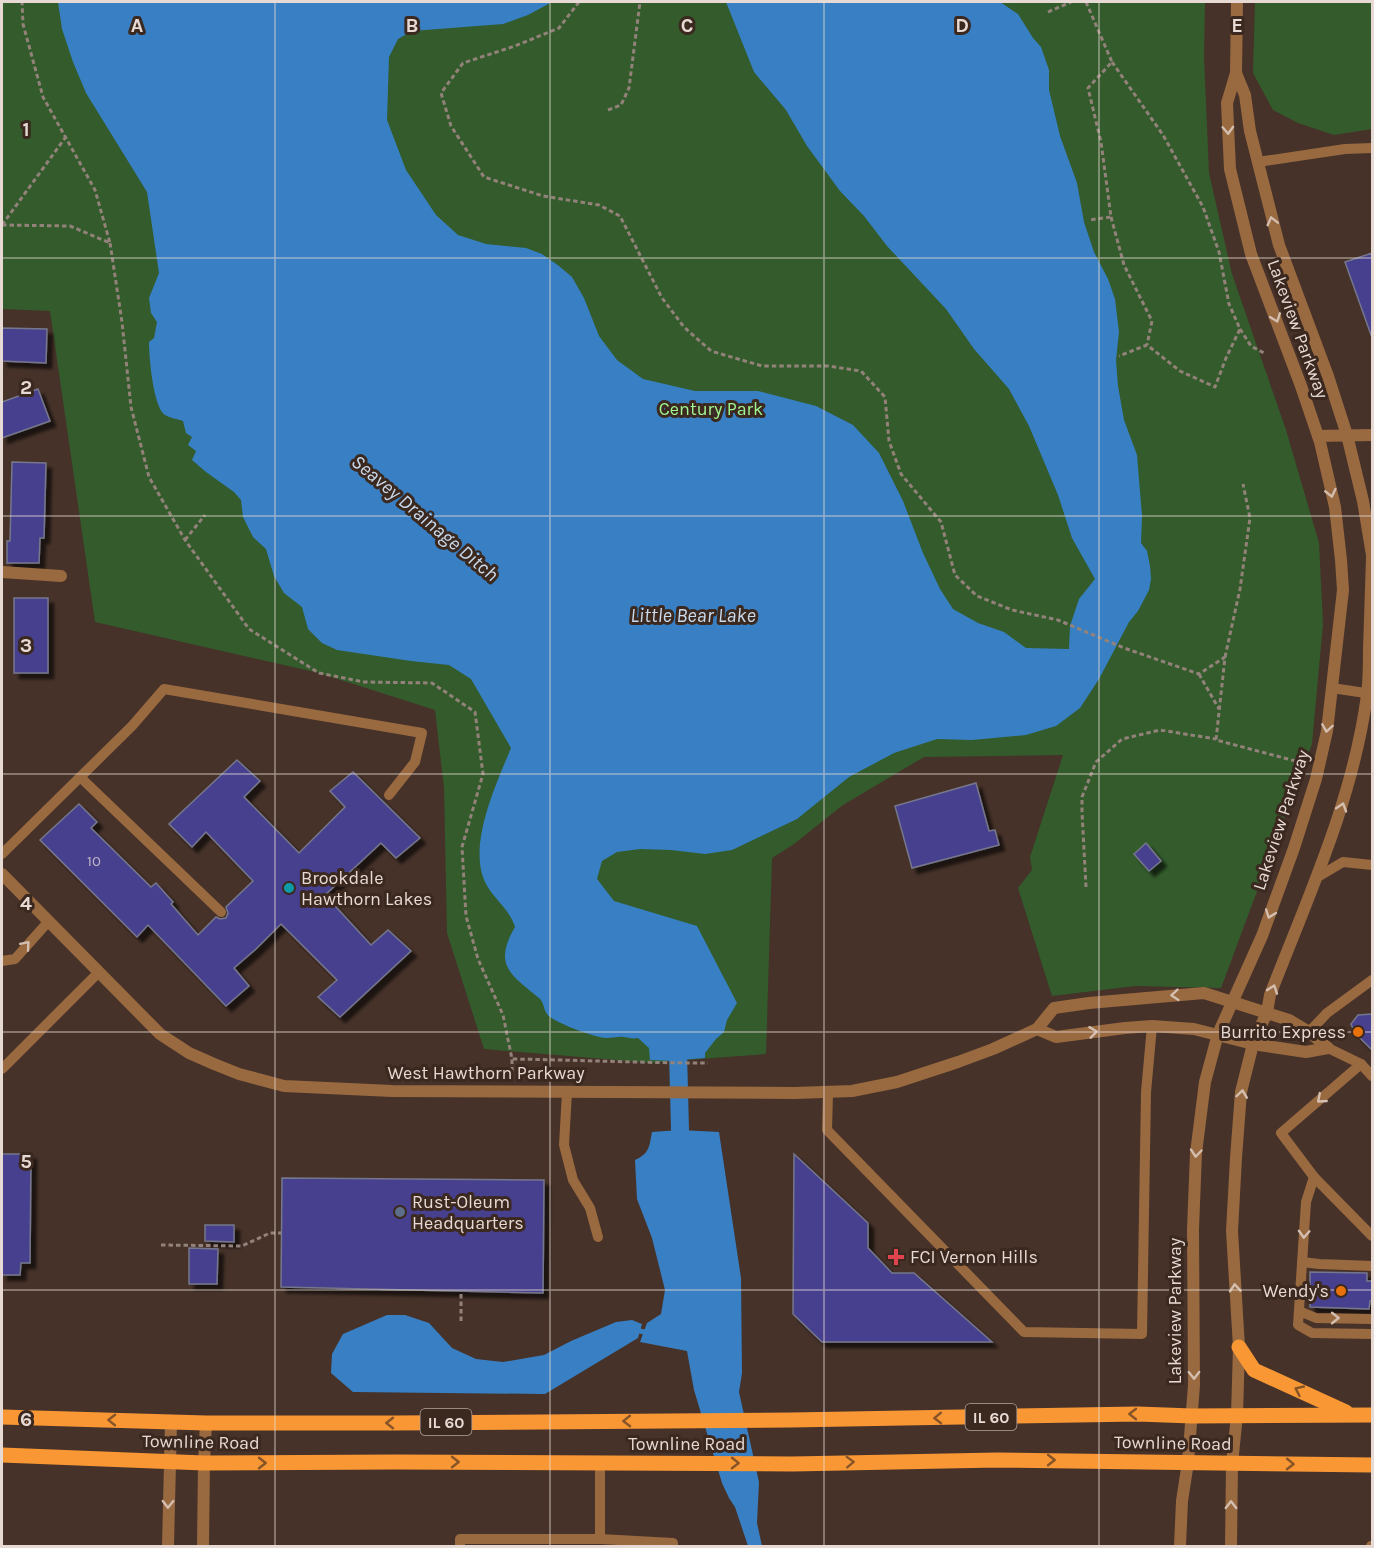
<svg xmlns="http://www.w3.org/2000/svg" width="1374" height="1548" font-family="Karla,sans-serif">
<style>
.green{fill:#335b2c}
.water{fill:#3880c3}
.lines{fill:none;stroke-linecap:round;stroke-linejoin:round}
.stream{stroke:#3880c3;stroke-width:5}
.canal{stroke:#3880c3;stroke-width:18}
.building{fill:#46408f;stroke:#76778c;stroke-width:1.5;filter:url(#shadow)}
.path{stroke:#93827a;stroke-width:3;stroke-dasharray:4.5 3;stroke-linecap:butt}
.service{stroke:#996940;stroke-width:10}
.minor{stroke:#996940;stroke-width:12}
.tertiary{stroke:#996940;stroke-width:12}
.primary{stroke:#f99735;stroke-width:15}
.oneway{stroke:#d4beaf}
.oneway2{stroke:#875428}
.grid{fill:none;stroke:#e7dad4;stroke-width:1.5;stroke-opacity:0.55}
.culture-dot{fill:#0f9aa8;stroke:#3b281f;stroke-width:2}
.food-dot{fill:#e8710a;stroke:#3b281f;stroke-width:2}
.service-dot{fill:#5c6f8a;stroke:#3b281f;stroke-width:2}
.health-dot{fill:#e0444e;stroke:#3b281f;stroke-width:2}
.labels{text-anchor:middle;dominant-baseline:central;stroke-width:6;stroke-linejoin:round;paint-order:stroke}
.number-label{font-size:15px;fill:#bfb4c3}
.shield{fill:#3b281f;stroke:#b3a59e;stroke-width:1.5}
.shield-label{font-size:16px;font-weight:bold;fill:#e7dad4}
.street-label{font-size:18px;fill:#e7dad4;stroke:#3b281f}
.park-label{font-size:18px;fill:#9ff591;stroke:#3b281f}
.poi-label{font-size:18px;fill:#e7dad4;stroke:#3b281f;text-anchor:start}
.water-label{font-size:20px;font-style:italic;fill:#c9daec;stroke:#3b281f}
.grid-label{font-size:20px;text-anchor:middle;font-weight:bold;fill:#e7dad4;stroke:#3b281f;stroke-width:6;stroke-linejoin:round;paint-order:stroke}
</style>
<defs>
<filter id="shadow"><feDropShadow dx="5.5" dy="5.5" stdDeviation="1.5" flood-color="#0009"/></filter>
</defs>
<rect width="100%" height="100%" fill="#463229"/>
<g class="green">
<path d="M2,2H1205L1204,57L1209,173L1232,274L1286,430L1319,543L1323,624L1312,744L1221,988L1135,986L1052,996L1018,888L1032,870L1030,857L1063,755L924,757L843,805L794,844L772,858L766,1054L673,1061L653,1063L484,1049L447,933L444,788L435,710L319,673L95,622L50,311L2,309Z"/>
<path d="M1255,2H1372V129L1334,135L1298,123L1273,110L1253,73Z"/>
</g>
<g class="water">
<path d="M58,2H552L528,15L503,24L412,31L398,39L389,57L387,120L406,170L436,215L458,235L486,244L526,248L542,254L559,266L572,277L584,298L599,336L617,360L643,379L695,391H758L816,406L853,425L879,453L903,501L923,553L940,589L953,609L978,623L1004,632L1026,648L1069,649L1070,626L1079,599L1095,579L1072,538L1058,495L1029,426L1009,389L974,349L946,309L887,246L864,216L840,191L807,146L786,110L754,72L726,2H1000L1018,14L1033,38L1041,47L1049,70V90L1060,136L1077,183L1084,222L1094,252L1108,279L1115,299L1119,332L1116,360L1118,386L1124,420L1137,455L1142,516L1141,543L1147,551L1150,566L1151,579L1149,590L1138,611L1129,622L1099,679L1080,708L1056,726L1026,735L972,740L937,739L894,753L849,777L797,819L732,850L705,854L671,850L640,849L617,852L602,861L597,879L614,901L697,926L737,1003L727,1020L724,1032L716,1039L705,1053V1058L681,1060V1052H674L673,1061L650,1060L649,1048L638,1038C632,1039 630,1038 624,1037C619,1036 612,1038 606,1038C594,1037 554,1023 547,1014C543,1008 544,1002 539,998C510,974 493,965 515,927C509,907 489,896 483,877C470,840 497,782 511,748L471,679L449,665L411,661L337,650L322,643L308,629L302,607L284,593L274,576L266,549L253,537L243,517L241,500L234,492L206,472L192,460L196,451L188,445L192,437L186,433L183,421C178,419 170,418 165,415C153,407 149,356 149,342L154,338L157,322L151,313L149,298L159,273L147,192L86,93L73,62L62,29Z"/>
<path d="M680,1130L719,1132L741,1278L742,1373L739,1392L759,1482L757,1523L762,1546H748L735,1507L729,1498L722,1483L694,1390L687,1351L640,1342L647,1323L661,1314L665,1290L652,1238L637,1199L635,1160C650,1153 649,1147 652,1132Z"/>
<path d="M387,1315H405L429,1323L452,1348L476,1359L503,1362L544,1355L571,1341L616,1322L632,1320L642,1324L638,1338L545,1394L353,1392L331,1373L332,1354L343,1334Z"/>
</g>
<g class="lines">
<path class="stream" d="M640,1331L644,1332"/>
<path class="canal" d="M678,1052L680,1130"/>
</g>
<g class="building">
<path d="M1372,253V334L1371,335L1345,262Z"/>
<path d="M2,328L47,329L46,363L2,361Z"/>
<path d="M38,389L50,421L2,438V402Z"/>
<path d="M12,462L46,463L44,538H40L39,563H7V541H10Z"/>
<rect x="14" y="598" width="34" height="75"/>
<path d="M237,760L260,781L244,797L299,853L345,807L330,791L353,772L420,838L396,858L381,843L325,895L371,945L388,930L411,951L340,1017L318,997L337,980L281,924L256,949L234,968L249,986L226,1006L148,925L137,937L40,840L79,804L97,822L91,828L151,887L156,883L173,902L171,904L198,935L216,917L220,919L226,918L228,913L226,907L253,881L206,832L192,847L169,824Z"/>
<path d="M976,783L989,831L995,830L999,845L912,868L895,806Z"/>
<path d="M1146,843L1161,861L1149,871L1134,854Z"/>
<path d="M1372,1014V1050L1355,1033L1351,1024L1358,1015Z"/>
<path d="M2,1154H31L30,1263H21L20,1275H2Z"/>
<path d="M794,1154L868,1223V1248L892,1273H914L992,1342H822L793,1314Z"/>
<path d="M282,1178L544,1180L543,1293L281,1287Z"/>
<path d="M205,1225H234V1242L205,1241Z"/>
<path d="M189,1248L218,1249L217,1284H189Z"/>
<path d="M1310,1272L1367,1273V1281H1372V1301H1370L1369,1309L1310,1307Z"/>
</g>
<g class="lines">
<g class="path">
<path d="M579,2L559,28L515,46L463,63L441,93L451,126L484,177L543,196L599,205L620,216L662,298L684,327L711,351L762,366H828L861,371L885,397L889,441L901,474L941,522L955,575L977,596L1012,610L1058,620L1124,648L1199,674L1225,657L1216,740L1303,763"/>
<path d="M1086,2L1112,62L1088,88L1101,142L1111,217L1089,220"/>
<path d="M1048,12L1071,2"/>
<path d="M1112,62L1163,135L1203,207L1219,252L1229,304L1240,329L1226,358L1215,387L1180,371L1147,345L1119,356"/>
<path d="M608,110L621,105L629,88L640,2"/>
<path d="M1111,217L1124,265L1152,321L1147,345"/>
<path d="M2,225L70,226L110,243L95,190L43,97L23,24L22,2"/>
<path d="M2,225L65,138"/>
<path d="M110,243L122,322L131,407L149,477L185,540L249,629L319,673L364,682L432,683L475,712L483,774L462,847L466,916L478,959L503,1015L512,1059C578,1060 643,1063 708,1063"/>
<path d="M1240,329L1251,346L1264,353"/>
<path d="M185,540L205,515"/>
<path d="M1225,657L1240,589L1250,518L1243,484"/>
<path d="M1199,674L1219,709"/>
<path d="M1086,887L1082,812V797L1096,762L1122,739L1160,730L1216,739"/>
<path d="M512,1079V1059"/>
<path d="M161,1245L242,1246L270,1233H281"/>
<path d="M461,1321V1291"/>
</g>
<g class="service">
<path d="M1258,162L1345,149L1372,148"/>
<path d="M1332,688L1372,694"/>
<path d="M80,777L221,912"/>
<path d="M2,854L132,726L164,689L422,733L415,762L389,795"/>
<path d="M1316,878L1343,862L1372,865"/>
<path d="M2,961L15,959L48,922"/>
<path d="M1309,1032L1327,1013L1372,980"/>
<path d="M1328,1048L1361,1064L1372,1076"/>
<path d="M1361,1064L1281,1133L1314,1177L1372,1236"/>
<path d="M2,1069L98,973"/>
<path d="M567,1092L564,1145L573,1180L590,1208L598,1237"/>
<path d="M828,1093L827,1130L1024,1332L1142,1334L1146,1092L1152,1026"/>
<path d="M1314,1177L1306,1202L1298,1325L1312,1333L1372,1334"/>
<path d="M1302,1262L1319,1264L1372,1266"/>
<path d="M1299,1311L1316,1318L1372,1319"/>
<path d="M600,1463V1539"/>
<path d="M460,1546V1539H600L673,1543V1546"/>
<path d="M1371,1546H1372"/>
</g>
<path class="minor" d="M2,572L61,576"/>
<g class="tertiary">
<path d="M1236,73L1245,95L1250,131L1279,245L1328,376L1347,435L1363,501L1372,555"/>
<path d="M1318,436L1372,435"/>
<path d="M2,874L160,1034L189,1053L214,1064L239,1074L284,1086L392,1091L795,1093L852,1091L897,1082L958,1062L993,1049L1037,1029L1054,1008L1089,1003L1204,993L1289,1020L1309,1032L1328,1048"/>
<path d="M1037,1029L1056,1037L1125,1028L1152,1026L1194,1029L1253,1044L1306,1052L1328,1048"/>
<path d="M168,1546L171,1422"/>
<path d="M203,1546L204,1463L206,1423"/>
<path d="M1180,1546L1182,1501L1188,1462L1194,1385L1193,1229L1196,1153L1205,1082L1218,1034L1262,936L1294,848L1316,779L1327,731L1343,590L1341,560L1335,507L1320,442L1301,386L1251,254L1230,169L1227,103L1236,73L1237,2"/>
<path d="M1231,1546L1232,1464L1237,1415L1239,1347L1232,1231L1236,1158L1241,1092L1253,1044L1267,1012L1270,995C1308,897 1353,800 1367,695C1369,680 1369,664 1369,649C1370,619 1371,588 1372,558"/>
</g>
<g class="primary">
<path d="M1239,1347L1254,1370L1346,1412"/>
<path d="M2,1417L206,1423H395L791,1420L1138,1414L1192,1416L1372,1415"/>
<path d="M2,1455L204,1463L396,1462L792,1464L997,1460L1372,1465"/>
</g>
</g>
<defs><path id="oneway-chevron" d="M-2-3.5L2.5 0L-2 3.5" fill="none" stroke-width="1.6" stroke-linecap="round" stroke-linejoin="round" transform="scale(1.5)"/></defs>
<g class="oneway">
<use href="#oneway-chevron" transform="translate(1228 130) rotate(87)"/>
<use href="#oneway-chevron" transform="translate(1272 221) rotate(-104)"/>
<use href="#oneway-chevron" transform="translate(1276 318) rotate(69)"/>
<use href="#oneway-chevron" transform="translate(1331 493) rotate(77)"/>
<use href="#oneway-chevron" transform="translate(1327 728) rotate(99)"/>
<use href="#oneway-chevron" transform="translate(1342 807) rotate(-72)"/>
<use href="#oneway-chevron" transform="translate(1270 914) rotate(110)"/>
<use href="#oneway-chevron" transform="translate(26 945) rotate(-49)"/>
<use href="#oneway-chevron" transform="translate(1273 989) rotate(-71)"/>
<use href="#oneway-chevron" transform="translate(1175 995) rotate(175)"/>
<use href="#oneway-chevron" transform="translate(1093 1032) rotate(-7)"/>
<use href="#oneway-chevron" transform="translate(1242 1094) rotate(-82)"/>
<use href="#oneway-chevron" transform="translate(1321 1099) rotate(139)"/>
<use href="#oneway-chevron" transform="translate(1196 1153) rotate(95)"/>
<use href="#oneway-chevron" transform="translate(1304 1234) rotate(93)"/>
<use href="#oneway-chevron" transform="translate(1235 1288) rotate(-94)"/>
<use href="#oneway-chevron" transform="translate(1335 1318)"/>
<use href="#oneway-chevron" transform="translate(1194 1375) rotate(89)"/>
<use href="#oneway-chevron" transform="translate(168 1504) rotate(91)"/>
<use href="#oneway-chevron" transform="translate(1231 1505) rotate(-90)"/>
</g>
<g class="oneway2">
<use href="#oneway-chevron" transform="translate(1299 1390) rotate(-155)"/>
<use href="#oneway-chevron" transform="translate(1133 1414) rotate(180)"/>
<use href="#oneway-chevron" transform="translate(938 1418) rotate(179)"/>
<use href="#oneway-chevron" transform="translate(112 1420) rotate(-179)"/>
<use href="#oneway-chevron" transform="translate(627 1421) rotate(179)"/>
<use href="#oneway-chevron" transform="translate(390 1423) rotate(180)"/>
<use href="#oneway-chevron" transform="translate(1051 1460)"/>
<use href="#oneway-chevron" transform="translate(455 1462)"/>
<use href="#oneway-chevron" transform="translate(850 1462) rotate(-2)"/>
<use href="#oneway-chevron" transform="translate(262 1463)"/>
<use href="#oneway-chevron" transform="translate(735 1463) rotate(1)"/>
<use href="#oneway-chevron" transform="translate(1290 1464) rotate(1)"/>
</g>
<path class="grid" d="M275,2V1546M550,2V1546M824,2V1546M1099,2V1546M2,258H1372M2,516H1372M2,774H1372M2,1032H1372M2,1290H1372"/>
<circle class="culture-dot" cx="289" cy="888" r="6"/>
<g class="food-dot">
<circle cx="1358" cy="1032" r="6"/>
<circle cx="1341" cy="1291" r="6"/>
</g>
<circle class="service-dot" cx="400" cy="1212" r="6"/>
<path class="health-dot" d="M893 1248h6v6h6v6h-6v6h-6v-6h-6v-6h6z"/>
<g class="labels">
<g class="number-label">
<text x="94" y="861">10</text>
</g>
<g class="shield">
<rect x="965.5" y="1404" width="51" height="26" rx="4.5"/>
<rect x="420.5" y="1409" width="51" height="26" rx="4.5"/>
</g>
<g class="shield-label">
<text x="991" y="1417">IL 60</text>
<text x="446" y="1422">IL 60</text>
</g>
<g class="street-label">
<text transform="translate(1298 329) rotate(70)">Lakeview Parkway</text>
<text transform="translate(1281 820) rotate(-72)">Lakeview Parkway</text>
<text x="486" y="1073">West Hawthorn Parkway</text>
<text transform="translate(1175 1311) rotate(-90)">Lakeview Parkway</text>
<text transform="translate(201 1442) rotate(1)">Townline Road</text>
<text transform="translate(1173 1443) rotate(1)">Townline Road</text>
<text x="687" y="1444">Townline Road</text>
</g>
<g class="park-label">
<text x="711" y="409">Century Park</text>
</g>
<g class="poi-label">
<text x="301" y="878">Brookdale<tspan x="301" dy="21">Hawthorn Lakes</tspan></text>
<text x="1346" y="1032" text-anchor="end">Burrito Express</text>
<text x="412" y="1202">Rust-Oleum<tspan x="412" dy="21">Headquarters</tspan></text>
<text x="910" y="1257">FCI Vernon Hills</text>
<text x="1329" y="1291" text-anchor="end">Wendy's</text>
</g>
<g class="water-label">
<text transform="translate(425 518) rotate(40)">Seavey Drainage Ditch</text>
<text x="693" y="615">Little Bear Lake</text>
</g>
</g>
<g class="grid-label">
<text x="137" y="32">A</text>
<text x="412" y="32">B</text>
<text x="687" y="32">C</text>
<text x="962" y="32">D</text>
<text x="1237" y="32">E</text>
<text x="26" y="136">1</text>
<text x="26" y="394">2</text>
<text x="26" y="652">3</text>
<text x="26" y="910">4</text>
<text x="26" y="1168">5</text>
<text x="26" y="1426">6</text>
</g>
<rect width="1374" height="1548" fill="none" stroke="#e7dad4" stroke-width="6"/>
</svg>
